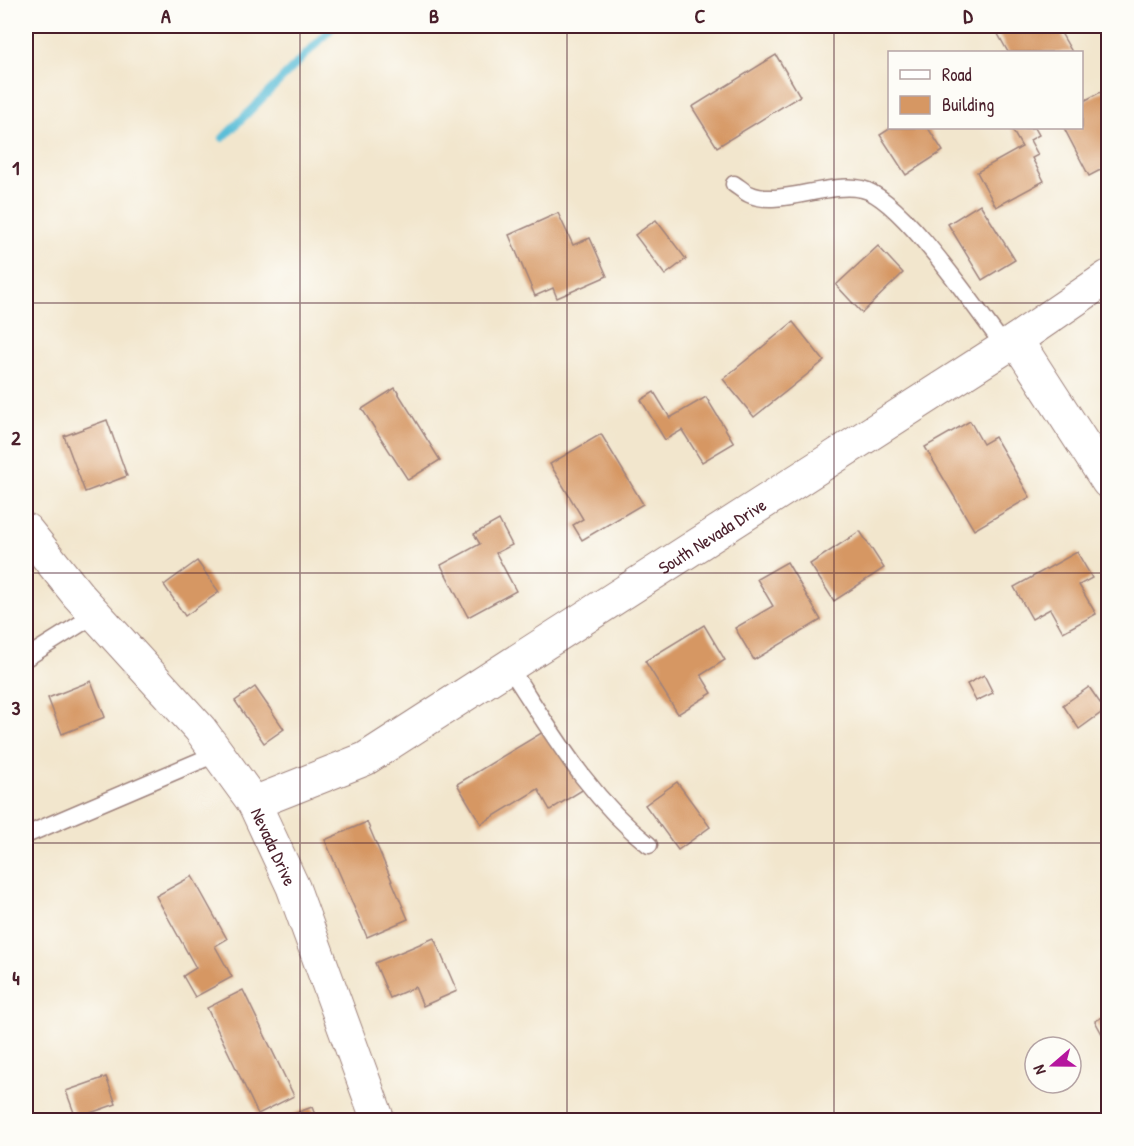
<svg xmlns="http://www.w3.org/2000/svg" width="1134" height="1146" font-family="'Patrick Hand',sans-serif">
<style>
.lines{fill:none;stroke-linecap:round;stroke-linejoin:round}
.stream{stroke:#5abed8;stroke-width:8}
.building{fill:#d69763}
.service-casing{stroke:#9e827c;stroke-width:19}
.minor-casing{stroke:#9e827c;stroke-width:35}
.service{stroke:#fff;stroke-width:16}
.minor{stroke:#fff;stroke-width:33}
.grid{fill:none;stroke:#4a1f2b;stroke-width:1.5;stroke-opacity:0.55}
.labels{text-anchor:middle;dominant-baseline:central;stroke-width:5;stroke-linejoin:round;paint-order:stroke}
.street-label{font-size:18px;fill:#4a1f2b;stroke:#fdfcf7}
.neatline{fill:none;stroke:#4a1f2b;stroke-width:2}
.grid-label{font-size:20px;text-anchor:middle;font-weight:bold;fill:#4a1f2b}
</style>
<rect width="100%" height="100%" fill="#fdfcf7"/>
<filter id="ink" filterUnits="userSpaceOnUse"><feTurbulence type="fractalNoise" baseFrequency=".0167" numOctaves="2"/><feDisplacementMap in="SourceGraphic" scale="12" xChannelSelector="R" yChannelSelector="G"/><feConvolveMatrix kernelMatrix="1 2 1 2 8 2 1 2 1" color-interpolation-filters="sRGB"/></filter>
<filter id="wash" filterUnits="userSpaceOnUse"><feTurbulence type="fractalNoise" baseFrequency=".008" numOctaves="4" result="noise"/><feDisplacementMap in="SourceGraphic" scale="24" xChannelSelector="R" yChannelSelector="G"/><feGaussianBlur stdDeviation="1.35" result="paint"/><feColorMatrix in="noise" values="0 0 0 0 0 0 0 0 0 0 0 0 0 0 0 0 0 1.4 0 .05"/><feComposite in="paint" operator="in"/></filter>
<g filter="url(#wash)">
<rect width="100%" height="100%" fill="#f2e6cd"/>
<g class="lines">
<path class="stream" d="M223,138L334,26"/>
</g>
<g id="blocks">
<g class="building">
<path d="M1012,26H1057L1072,52H1008L998,34Z"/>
<path d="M776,55L800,96L717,147L692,107Z"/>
<path d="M1108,88V166L1089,176L1064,128H1082V102Z"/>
<path d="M891,128H928L943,151L906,175L880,135Z"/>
<path d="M1011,128H1035L1039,135L1030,140L1038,155L1032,158L1044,181L996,207L977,172L1022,147Z"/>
<path d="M980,204L1015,260L982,280L948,224Z"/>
<path d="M558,213L573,245L590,238L607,276L557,298L553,288L535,296L509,235Z"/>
<path d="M656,220L686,259L665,275L635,235Z"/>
<path d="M878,246L903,273L862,313L836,285Z"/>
<path d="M793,322L824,361L754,417L723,379Z"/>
<path d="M395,388L440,460L408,480L362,409Z"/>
<path d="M654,392L670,418L706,397L734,443L702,462L682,430L665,440L641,400Z"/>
<path d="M107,420L127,476L85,492L64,436Z"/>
<path d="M970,421L983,444L995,437L1030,497L974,530L925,447Z"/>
<path d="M601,434L643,504L582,540L573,525L583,519L550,464Z"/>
<path d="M499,520L512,545L496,553L516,591L468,617L441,565L480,544L474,534Z"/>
<path d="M860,531L884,568L834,601L810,564Z"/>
<path d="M1077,552L1092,578L1079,585L1096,614L1063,632L1050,609L1032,619L1014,587Z"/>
<path d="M197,561L219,592L185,616L164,585Z"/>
<path d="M787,562L821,620L754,660L735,628L773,606L757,579Z"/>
<path d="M704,625L725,660L701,675L712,693L678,714L645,661Z"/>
<path d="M984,675L993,693L976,701L967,684Z"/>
<path d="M91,681L105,717L62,734L48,698Z"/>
<path d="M255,687L284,729L264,743L235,701Z"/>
<path d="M1089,687L1105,710L1079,729L1063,705Z"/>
<path d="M548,729L584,789L550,810L538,789L481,824L457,784Z"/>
<path d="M677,782L710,827L678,850L645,805Z"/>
<path d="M367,822L408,919L367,937L325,840Z"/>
<path d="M192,876L227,939L215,946L232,977L195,997L183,976L196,968L156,896Z"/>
<path d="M434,938L457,991L423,1006L415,987L390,998L375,963Z"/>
<path d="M243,990L294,1096L258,1114L207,1008Z"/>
<path d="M1108,1014V1045L1095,1021Z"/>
<path d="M106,1077L116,1104L76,1118L66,1091Z"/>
<path d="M312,1107L317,1120H278Z"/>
</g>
</g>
</g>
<g filter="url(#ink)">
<use href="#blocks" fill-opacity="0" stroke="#9e827c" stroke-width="1.5"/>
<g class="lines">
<g class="service-casing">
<g id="service">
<path d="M734,184C739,187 744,192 749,194C777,208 828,181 862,189C901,197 978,312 1005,347"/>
<path d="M26,658L96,614"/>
<path d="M509,667C552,732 587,796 649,845"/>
<path d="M26,835L218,753"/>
</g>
</g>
<g class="minor-casing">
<g id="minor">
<path d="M1016,340L1108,482"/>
<path id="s1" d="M26,530L78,595L200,729L254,803L293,887L378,1120"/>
<path id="s2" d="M254,803L365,759L1016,340L1108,277"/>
</g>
</g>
<use href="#service" class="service"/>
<use href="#minor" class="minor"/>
</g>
</g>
<path class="grid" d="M300,26V1120M567,26V1120M834,26V1120M26,303H1108M26,573H1108M26,843H1108"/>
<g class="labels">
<g class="street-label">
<text stroke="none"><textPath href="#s2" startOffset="532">South Nevada Drive</textPath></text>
<text stroke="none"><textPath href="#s1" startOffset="404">Nevada Drive</textPath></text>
</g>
</g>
<rect width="1134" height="1146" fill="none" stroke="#fdfcf7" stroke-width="66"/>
<rect x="888" y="51" width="195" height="78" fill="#fdfcf7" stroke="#b5a4a5" stroke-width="1.5"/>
<rect x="900" y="70" width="30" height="9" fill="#ffffff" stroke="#b5a4a5" stroke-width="1.5"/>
<text x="942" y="81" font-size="18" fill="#4a1f2b">Road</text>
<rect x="900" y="96" width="30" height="18" fill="#d69763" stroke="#b5a4a5" stroke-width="1.5"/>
<text x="942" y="111" font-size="18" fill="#4a1f2b">Building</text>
<g transform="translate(1053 1065) rotate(250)"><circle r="28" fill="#fdfcf7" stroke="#b5a4a5" stroke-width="1.5"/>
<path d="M0-4.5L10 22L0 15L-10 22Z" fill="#b5179e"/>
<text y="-9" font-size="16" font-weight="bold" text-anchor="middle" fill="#4a1f2b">N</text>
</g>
<rect x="33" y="33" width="1068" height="1080" class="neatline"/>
<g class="grid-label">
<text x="166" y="23">A</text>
<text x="434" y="23">B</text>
<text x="700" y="23">C</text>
<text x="968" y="23">D</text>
<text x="16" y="175">1</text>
<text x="16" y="445">2</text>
<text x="16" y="715">3</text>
<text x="16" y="985">4</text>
</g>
</svg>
